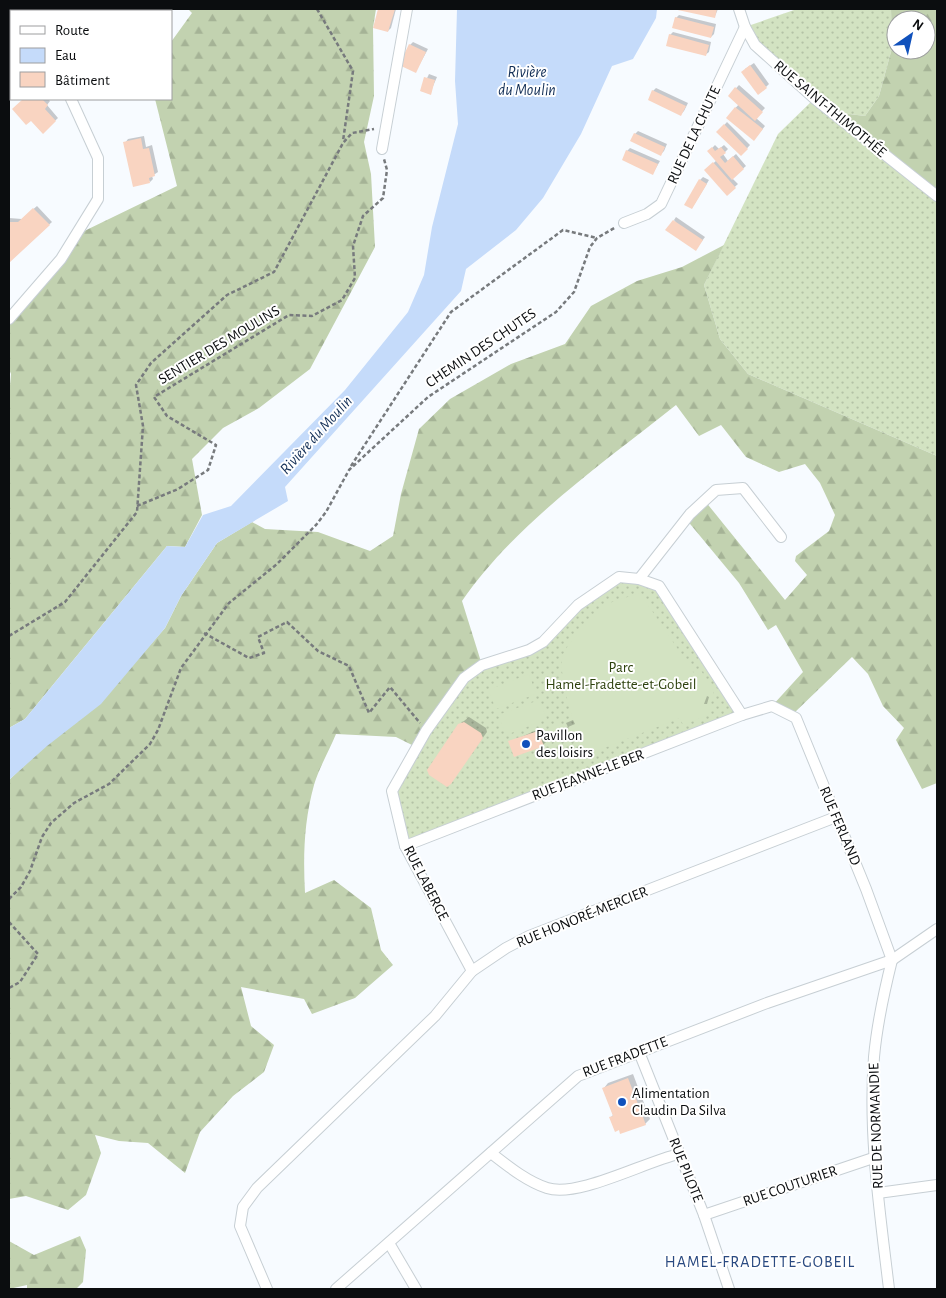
<svg xmlns="http://www.w3.org/2000/svg" width="946" height="1298" font-family="'Alegreya Sans',sans-serif">
<style>
.grass{fill:url(#grass-dots)}
.forest{fill:url(#forest-firs);fill-rule:evenodd}
.garden{fill:#d3e3c2}
.water{fill:#c5dbfa}
.shadow{fill:#0003}
.building{fill:#f9d4c1}
.lines{fill:none;stroke-linecap:round;stroke-linejoin:round}
.minor-casing{stroke:#c7cfd4;stroke-width:12}
.path{stroke:#777a7d;stroke-width:2.5;stroke-dasharray:4 2.5;stroke-linecap:butt}
.minor{stroke:#fff;stroke-width:10}
.poi-dot{fill:#1051bc;stroke:#fff;stroke-width:2}
.labels{text-anchor:middle;dominant-baseline:central;stroke-width:4;stroke-linejoin:round;paint-order:stroke}
.street-label{font-size:15px;fill:#0b0d0f;stroke:#fff}
.park-label{font-size:15px;fill:#2e420e;stroke:#fff}
.poi-label{font-size:15px;fill:#0b0d0f;stroke:#fff;text-anchor:start}
.water-label{font-size:16px;font-style:italic;fill:#122e56;stroke:#fff}
.neighbourhood-label{font-size:16px;letter-spacing:1px;fill:#2a4a81;stroke:#fff}
</style>
<defs>
<pattern id="grass-dots" width="8" height="8" patternUnits="userSpaceOnUse" patternTransform="scale(1.25)"><rect width="8" height="8" fill="#d3e3c2"/><path d="M2 2h.1M6 6h.1" fill="none" stroke="#b4c2a6" stroke-width="1.8" stroke-linecap="round"/></pattern>
<pattern id="forest-firs" width="22" height="20" patternUnits="userSpaceOnUse" patternTransform="scale(1.25)"><rect width="22" height="20" fill="#c2d2b0"/><path d="M5 1l3.5 6h-7zM16 11l3.5 6h-7z" fill="#a5b396"/></pattern>
</defs>
<rect width="100%" height="100%" fill="#f7fbff"/>
<g class="grass">
<path d="M797,9H891L892,48L879,96L865,116L841,113L818,101L937,196V456L748,374L720,339L704,285L778,134L814,99L745,27Z"/>
<path d="M619,577L659,586L742,715L405,846L392,791L464,678L529,650L553,632Z"/>
</g>
<g class="forest">
<path d="M188,9H376L373,28L374,96L364,142L371,174L375,247L310,369L259,408L223,428L192,459L202,515L185,547L167,546L25,719L9,728V397L11,374L9,369V319L76,235L177,186L155,99H171V42L192,13Z"/>
<path d="M891,9H937V196L815,99L841,113L865,116L879,96L892,48ZM896,20H926V50H896Z"/>
<path d="M724,245L704,285L720,339L748,374L937,456V783L922,789L896,740L904,728L883,706L868,674L852,657L792,715L772,706L803,672L776,625L768,630L739,583L686,519L705,501L785,600L807,575L795,561L796,556L829,531L835,515L820,483L805,464L779,472L746,457L721,425L699,436L676,405C603,463 515,524 462,601L482,665L464,678L416,747L396,737L336,734C329,751 319,768 314,785C304,821 303,856 305,893L334,880L371,908L381,950L393,965L355,998L312,1014L304,999L241,987L251,1026L274,1045L264,1072L233,1096L200,1132L185,1173L148,1143L119,1141L95,1135L101,1153L86,1195L68,1210L26,1196L9,1199V780L137,660L165,628L181,596L217,543L252,522L265,529L318,532L370,551L393,536L401,494L419,429L450,399L511,364L565,344L591,306L637,281L682,267Z"/>
<path d="M80,1236L86,1250L83,1282L76,1289H27V1285L9,1289V1241L34,1255Z"/>
</g>
<g class="garden">
<path d="M640,593L694,673L700,669L714,691L708,715L683,725L680,718L584,756C578,736 556,673 563,655C569,639 594,618 606,606L612,602Z"/>
<path d="M529,674L536,694L496,709L488,690Z"/>
<path d="M539,700L547,719L506,735L498,715Z"/>
<path d="M561,724L566,737L545,745L540,732Z"/>
</g>
<path class="water" d="M457,9H657L656,18L633,59L612,66L581,134L543,198L516,230L466,269L461,291L285,487L288,501L217,543L181,596L165,628L101,704L47,746L9,780V728L25,719L167,546L185,547L203,515L231,506L345,390L408,312L424,275L432,227L458,124L455,81Z"/>
<g class="shadow">
<path d="M54,9H77L80,11L83,9L86,11H52Z"/>
<path d="M379,9H396L391,28L388,31L374,27Z"/>
<path d="M677,9H718L715,16Z"/>
<path d="M679,15L716,24L714,34L711,37L676,18Z"/>
<path d="M673,32L711,42L709,52L705,55L670,35Z"/>
<path d="M413,42L428,49L416,71L410,45Z"/>
<path d="M754,63L769,84L766,87L745,69Z"/>
<path d="M429,74L437,77L430,93L421,91Z"/>
<path d="M739,85L765,108L756,118L765,126L757,136L727,118L739,104L729,96Z"/>
<path d="M656,88L688,103L684,111L681,114L653,91Z"/>
<path d="M25,99H48L50,101L47,105L58,118L43,132L31,119L14,110Z"/>
<path d="M727,122L750,145L741,155L718,132Z"/>
<path d="M638,131L667,144L664,151L661,154L635,134Z"/>
<path d="M144,136L146,147L152,145L158,172L152,176L153,179L150,182L125,143L128,139Z"/>
<path d="M715,145L719,149L724,145L728,149L723,154L728,161L736,154L746,166L732,178L738,184L727,194L706,170L717,160L709,151Z"/>
<path d="M630,148L660,161L653,173L627,151Z"/>
<path d="M703,177L709,180L692,208L700,180Z"/>
<path d="M37,206L52,222L9,261V218L22,219Z"/>
<path d="M676,217L705,237L696,249L674,220Z"/>
<path d="M707,696L709,697L707,704H704Z"/>
<path d="M469,717L486,728L487,732L450,783L459,725Z"/>
<path d="M573,720L575,724L568,727L566,723Z"/>
<path d="M541,728L546,742L543,745L510,742Z"/>
<path d="M633,1074L650,1119L645,1124L611,1117L613,1115L604,1088L608,1083Z"/>
</g>
<g class="building">
<path d="M378,9H395L388,32L373,28Z"/>
<path d="M673,9H717L715,18Z"/>
<path d="M675,17L714,27L711,38L672,28Z"/>
<path d="M669,34L709,45L706,56L666,46Z"/>
<path d="M409,44L426,52L416,73L399,65Z"/>
<path d="M750,65L767,88L758,95L741,72Z"/>
<path d="M424,77L435,80L431,95L420,91Z"/>
<path d="M735,87L763,112L755,121L728,96Z"/>
<path d="M652,90L686,106L681,116L648,100Z"/>
<path d="M23,99H42L48,105L45,109L56,121L43,134L31,121L26,125L12,109Z"/>
<path d="M735,107L763,129L754,141L726,118Z"/>
<path d="M724,124L748,149L741,156L716,132Z"/>
<path d="M634,133L665,147L661,156L630,141Z"/>
<path d="M141,138L143,149L149,148L155,176L149,178L150,183L133,187L123,142Z"/>
<path d="M712,147L715,151L721,147L726,153L720,157L725,163L733,156L744,169L732,180L707,151Z"/>
<path d="M626,150L658,164L653,175L622,160Z"/>
<path d="M713,162L736,188L727,196L704,170Z"/>
<path d="M699,179L707,184L692,209L684,205Z"/>
<path d="M33,208L50,225L9,263V222H18Z"/>
<path d="M673,220L703,240L696,251L665,230Z"/>
<path d="M464,722L481,733L483,738L451,784L447,787L429,775L427,770L458,724Z"/>
<path d="M538,731L544,746L514,757L508,741Z"/>
<path d="M628,1078L646,1125L620,1134L619,1130L615,1132L609,1117L613,1116L602,1088Z"/>
</g>
<g class="lines">
<g class="minor-casing">
<g id="minor">
<path d="M739,9L745,27L755,45L815,99L937,196"/>
<path d="M9,19L11,12"/>
<path d="M382,149L407,9"/>
<path d="M624,223L647,214L661,204L745,27"/>
<path d="M9,319L61,259L98,199V158L71,99"/>
<path d="M639,579L690,514L716,490L743,488L781,537"/>
<path d="M405,846L742,715L772,706L796,718L866,889L892,960"/>
<path d="M472,971L405,846L392,791L426,731L464,678L482,665L529,650L543,642L578,605L619,577L639,579L659,586L742,715"/>
<path d="M639,1052L704,1215L729,1289"/>
<path d="M491,1153C508,1166 526,1181 547,1188C578,1198 644,1162 679,1154"/>
<path d="M878,1193L937,1185"/>
<path d="M704,1215L876,1157"/>
<path d="M389,1243L416,1289"/>
<path d="M267,1289L240,1226L243,1207L257,1188L435,1016L472,971L506,948L529,936L836,817"/>
<path d="M336,1289L578,1076L767,1003L892,960L937,929"/>
<path d="M889,1289C880,1213 868,1134 874,1057C877,1024 884,992 892,960"/>
</g>
</g>
<g class="path">
<path d="M317,9L353,71L343,141"/>
<path d="M351,466L451,312L563,230L597,238"/>
<path d="M137,506L178,489L208,470L216,445L167,416L154,397L289,315L312,316L342,300L355,278L353,246L363,216L383,198L387,170L384,159"/>
<path d="M204,633L249,658L264,653L258,637L287,622L318,651L349,666L369,713L390,687L420,723"/>
<path d="M9,636L65,602L137,512L143,426L136,385L151,363L227,295L274,272L343,143L352,133L374,129"/>
<path d="M9,899L21,887L30,871L42,837L51,823L74,803L109,784L150,744L158,730L181,668L229,603L277,564L316,525L326,512L349,470L428,397L556,312L574,292L590,247L597,238L616,227"/>
<path d="M9,922L38,954L20,982L9,988"/>
</g>
<use href="#minor" class="minor"/>
</g>
<g class="poi-dot">
<circle cx="526" cy="744" r="5"/>
<circle cx="622" cy="1102" r="5"/>
</g>
<g class="labels">
<g class="street-label">
<text transform="translate(830 109) rotate(40)">RUE SAINT-THIMOTHÉE</text>
<text transform="translate(694 135) rotate(-65)">RUE DE LA CHUTE</text>
<text transform="translate(219 345) rotate(-31)">SENTIER DES MOULINS</text>
<text transform="translate(481 348) rotate(-34)">CHEMIN DES CHUTES</text>
<text transform="translate(588 775) rotate(-21)">RUE JEANNE-LE BER</text>
<text transform="translate(840 826) rotate(67)">RUE FERLAND</text>
<text transform="translate(426 883) rotate(63)">RUE LABERGE</text>
<text transform="translate(582 917) rotate(-22)">RUE HONORÉ-MERCIER</text>
<text transform="translate(625 1057) rotate(-21)">RUE FRADETTE</text>
<text transform="translate(876 1126) rotate(-92)">RUE DE NORMANDIE</text>
<text transform="translate(686 1170) rotate(68)">RUE PILOTE</text>
<text transform="translate(790 1186) rotate(-19)">RUE COUTURIER</text>
</g>
<g class="park-label">
<text x="621" y="667">Parc<tspan x="621" dy="17">Hamel-Fradette-et-Gobeil</tspan></text>
</g>
<g class="poi-label">
<text x="536" y="735">Pavillon<tspan x="536" dy="17">des loisirs</tspan></text>
<text x="632" y="1093">Alimentation<tspan x="632" dy="17">Claudin Da Silva</tspan></text>
</g>
<g class="water-label">
<text x="527" y="72">Rivière<tspan x="527" dy="18">du Moulin</tspan></text>
<text transform="translate(316 435) rotate(-48)">Rivière du Moulin</text>
</g>
<g class="neighbourhood-label">
<text x="760" y="1262">HAMEL-FRADETTE-GOBEIL</text>
</g>
</g>
<rect width="946" height="1298" fill="none" stroke="#0b0d0f" stroke-width="20"/>
<rect x="10" y="10" width="162" height="90" fill="#ffffff" stroke="#9d9e9f"/>
<rect x="20" y="26" width="25" height="8" fill="#ffffff" stroke="#9d9e9f"/>
<text x="55" y="35" font-size="15" fill="#0b0d0f">Route</text>
<rect x="20" y="48" width="25" height="15" fill="#c5dbfa" stroke="#9d9e9f"/>
<text x="55" y="60" font-size="15" fill="#0b0d0f">Eau</text>
<rect x="20" y="72" width="25" height="15" fill="#f9d4c1" stroke="#9d9e9f"/>
<text x="55" y="85" font-size="15" fill="#0b0d0f">Bâtiment</text>
<g transform="translate(911 35) rotate(34)"><circle r="24" fill="#ffffff" stroke="#9d9e9f"/>
<path d="M0-4L9 19L0 12L-9 19Z" fill="#1051bc"/>
<text y="-8" font-size="14" font-weight="bold" text-anchor="middle" fill="#0b0d0f">N</text>
</g>
</svg>
